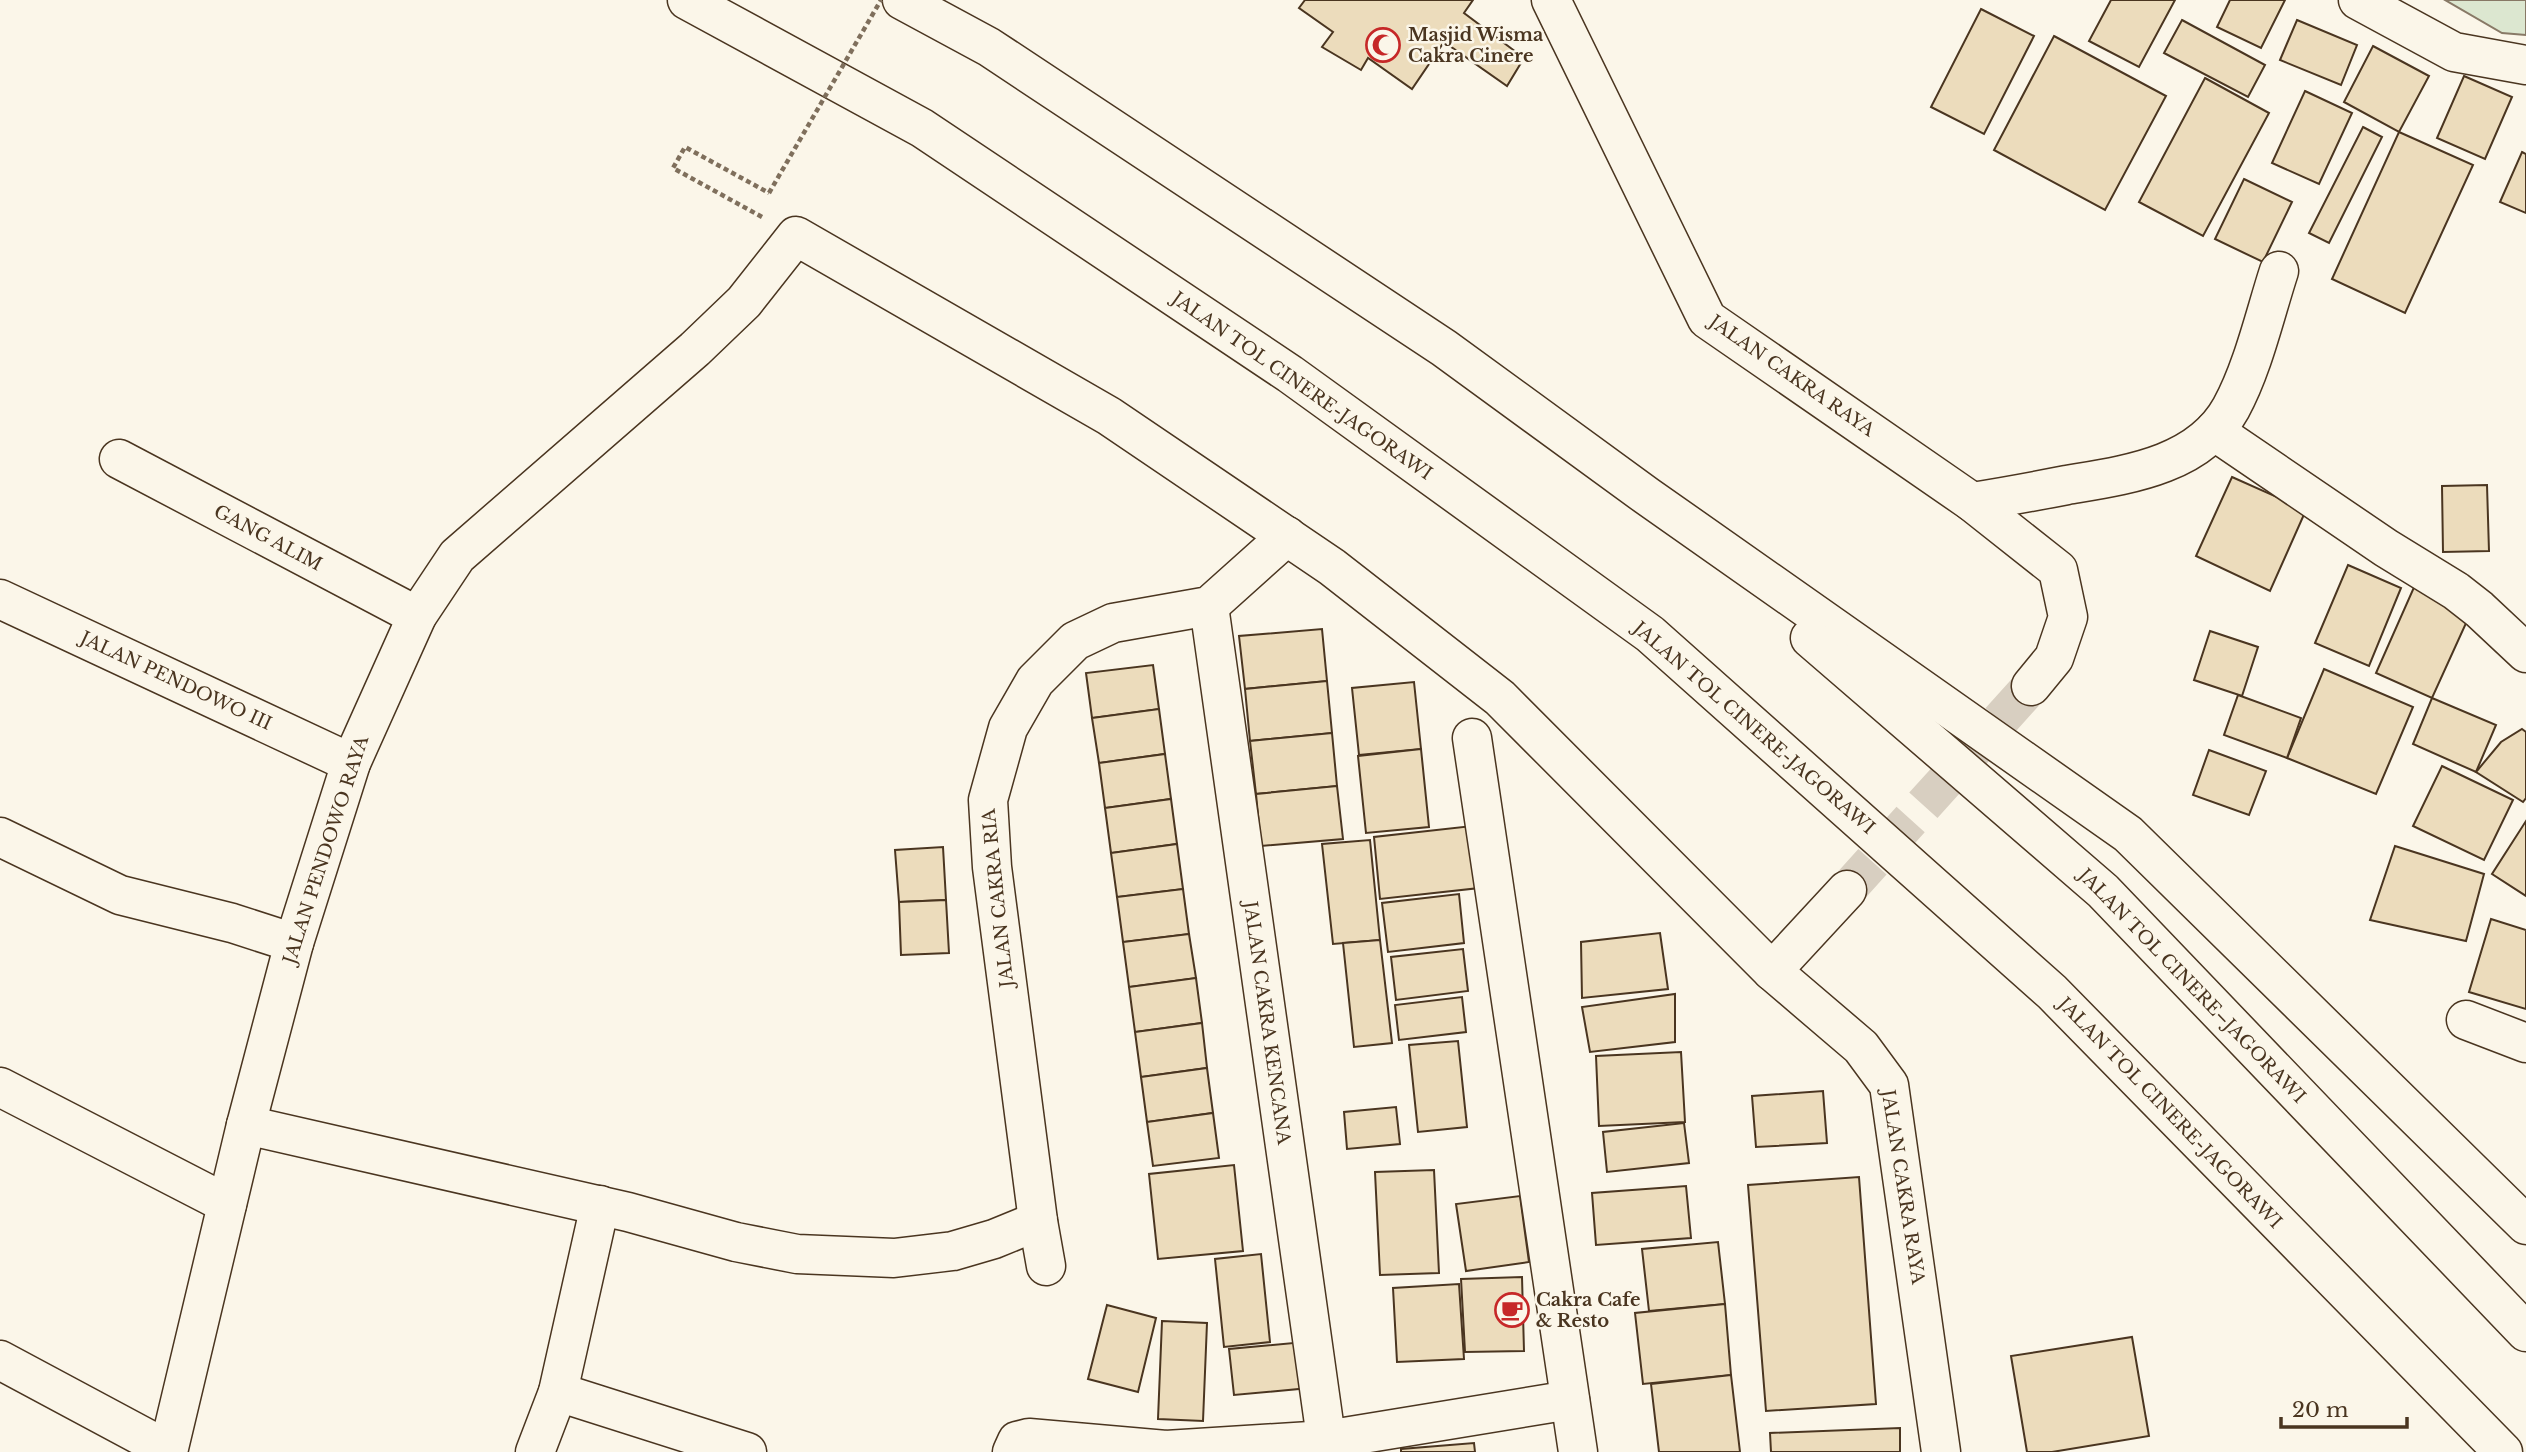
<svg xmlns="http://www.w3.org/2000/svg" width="2526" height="1452" font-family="'Libre Baskerville',serif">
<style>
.green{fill:#dce7d0;stroke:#887966;stroke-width:2}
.building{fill:#ecdcbc;stroke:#4a3520;stroke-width:2}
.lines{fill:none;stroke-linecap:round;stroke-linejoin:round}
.minor-tunnel{stroke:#d8cfc1;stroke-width:38;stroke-dasharray:38 19;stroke-linecap:butt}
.minor-casing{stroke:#4a3520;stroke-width:41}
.highway-casing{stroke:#4a3520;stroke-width:41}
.path{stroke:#7f6f5c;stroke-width:4.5;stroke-dasharray:5 3.5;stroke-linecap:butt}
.minor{stroke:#fbf6e9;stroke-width:38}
.highway{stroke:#fbf6e9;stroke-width:38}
.path-bridge{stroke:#7f6f5c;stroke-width:4.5;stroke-dasharray:5 3.5;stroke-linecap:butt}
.labels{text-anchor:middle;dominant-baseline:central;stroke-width:5;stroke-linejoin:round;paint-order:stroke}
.poi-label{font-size:18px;font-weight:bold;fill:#4a3520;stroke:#fbf6e9;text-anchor:start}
.street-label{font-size:18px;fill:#4a3520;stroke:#fbf6e9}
</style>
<rect width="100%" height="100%" fill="#fbf6e9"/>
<path class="green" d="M2445,0H2526V35L2502,33Z"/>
<g class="building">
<path d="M1305,0H1473L1464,13L1524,58L1507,86L1444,42L1412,89L1368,58L1361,70L1322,47L1333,32L1299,8Z"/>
<path d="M2111,0H2175L2139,67L2089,41Z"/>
<path d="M2230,0H2285L2261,48L2217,27Z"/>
<path d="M1981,9L2034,36L1984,134L1931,107Z"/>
<path d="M2182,20L2265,65L2248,97L2164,53Z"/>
<path d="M2297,20L2357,45L2341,85L2280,60Z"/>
<path d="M2054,36L2166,96L2105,210L1994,150Z"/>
<path d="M2373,46L2429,76L2399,132L2344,102Z"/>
<path d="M2464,76L2512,97L2485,159L2437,138Z"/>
<path d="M2205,78L2269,113L2203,236L2139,202Z"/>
<path d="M2305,91L2352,113L2319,184L2272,163Z"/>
<path d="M2363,127L2382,137L2329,243L2309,233Z"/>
<path d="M2399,132L2473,165L2405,313L2332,279Z"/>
<path d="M2522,152L2526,154V213L2500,202Z"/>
<path d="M2244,179L2292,202L2263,262L2215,239Z"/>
<path d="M2232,477L2306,510L2270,591L2196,556Z"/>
<path d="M2487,485L2489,551L2443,552L2442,486Z"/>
<path d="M2348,565L2401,588L2369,666L2315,643Z"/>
<path d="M2415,585L2472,610L2432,698L2376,673Z"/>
<path d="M1322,629L1327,681L1245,689L1239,636Z"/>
<path d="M2210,631L2258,647L2242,696L2194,680Z"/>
<path d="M1153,665L1159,709L1092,718L1086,673Z"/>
<path d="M2324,669L2413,707L2376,794L2287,758Z"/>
<path d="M1327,681L1332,733L1250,741L1245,689Z"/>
<path d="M1414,682L1421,749L1359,755L1352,688Z"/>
<path d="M2238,695L2301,718L2287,758L2224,735Z"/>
<path d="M2432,698L2496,725L2476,772L2413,744Z"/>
<path d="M1159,709L1165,754L1099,763L1092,718Z"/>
<path d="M2522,729L2526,732V798L2523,802L2476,772L2501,742Z"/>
<path d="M1332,733L1337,786L1256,794L1250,741Z"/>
<path d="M1421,749L1429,827L1366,833L1358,756Z"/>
<path d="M2209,750L2266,771L2249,815L2193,795Z"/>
<path d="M1165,754L1171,799L1105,808L1099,763Z"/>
<path d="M2442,766L2513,800L2484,860L2413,826Z"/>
<path d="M1337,786L1343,839L1261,846L1256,794Z"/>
<path d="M1171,799L1177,844L1111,853L1105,808Z"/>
<path d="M2526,821V896L2492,874Z"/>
<path d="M1472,826L1479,888L1380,899L1374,837Z"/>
<path d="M1370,840L1380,940L1333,944L1322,844Z"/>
<path d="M1177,844L1183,889L1117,897L1111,853Z"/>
<path d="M2395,846L2484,874L2466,941L2370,920Z"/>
<path d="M943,847L946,900L899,902L895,850Z"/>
<path d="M1183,889L1189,934L1123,942L1117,897Z"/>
<path d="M1459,894L1464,943L1388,952L1382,903Z"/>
<path d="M946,900L949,953L901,955L899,902Z"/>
<path d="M2491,919L2526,930V1009L2469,992Z"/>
<path d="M1660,933L1668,989L1582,998L1581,942Z"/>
<path d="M1189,934L1196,978L1129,987L1123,942Z"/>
<path d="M1380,940L1392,1043L1354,1047L1343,943Z"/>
<path d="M1463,949L1468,991L1396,1000L1391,957Z"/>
<path d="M1196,978L1202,1023L1135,1032L1129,987Z"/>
<path d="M1675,994V1042L1590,1052L1582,1007Z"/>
<path d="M1462,997L1466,1032L1399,1040L1395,1005Z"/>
<path d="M1202,1023L1207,1068L1141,1077L1135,1032Z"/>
<path d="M1458,1041L1467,1127L1418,1132L1409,1045Z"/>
<path d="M1681,1052L1685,1122L1599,1126L1596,1056Z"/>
<path d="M1207,1068L1213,1113L1147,1122L1141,1077Z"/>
<path d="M1823,1091L1827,1143L1756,1147L1752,1096Z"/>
<path d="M1396,1107L1400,1144L1347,1149L1344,1112Z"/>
<path d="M1213,1113L1219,1158L1153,1166L1147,1122Z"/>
<path d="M1684,1123L1689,1163L1607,1172L1603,1132Z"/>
<path d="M1234,1165L1243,1251L1158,1259L1149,1174Z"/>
<path d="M1434,1170L1439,1273L1380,1275L1375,1172Z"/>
<path d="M1859,1177L1876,1404L1766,1411L1748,1185Z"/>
<path d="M1686,1186L1691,1238L1596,1245L1592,1193Z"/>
<path d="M1520,1196L1529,1262L1466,1271L1456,1204Z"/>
<path d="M1718,1242L1725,1304L1649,1311L1642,1249Z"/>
<path d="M1261,1254L1270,1342L1224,1347L1215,1259Z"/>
<path d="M1522,1277L1524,1351L1465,1352L1461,1279Z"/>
<path d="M1459,1284L1464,1359L1397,1362L1393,1288Z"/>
<path d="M1725,1304L1731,1375L1643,1384L1635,1313Z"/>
<path d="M1107,1305L1156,1318L1138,1392L1088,1379Z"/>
<path d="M1162,1321L1207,1323L1203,1421L1158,1419Z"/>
<path d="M2132,1337L2149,1436L2052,1452H2027L2011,1356Z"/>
<path d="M1304,1342L1309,1388L1234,1395L1229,1349Z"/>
<path d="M1731,1375L1740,1452H1659L1651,1384Z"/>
<path d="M1900,1428V1452H1771L1770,1433Z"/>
<path d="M1474,1443L1475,1452H1401V1449Z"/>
</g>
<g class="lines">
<path class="minor-tunnel" d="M1847,890L2031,686"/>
<g class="minor-casing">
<g id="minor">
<path d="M1551,0L1707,319L1972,502L2058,570L2068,617L2054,658L2031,686"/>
<path d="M2358,0L2454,52L2526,65"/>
<path d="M2214,431L2386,548L2456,591L2479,609L2526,653"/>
<path d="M119,459L417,616"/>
<path d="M1972,502C2004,497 2036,491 2067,485C2126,475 2199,466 2231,408C2253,368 2265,314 2279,271"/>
<path d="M0,599L351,763"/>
<path d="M1209,606L1328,1452"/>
<path d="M1472,738L1578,1452"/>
<path d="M0,837L120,895L232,923L294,943"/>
<path d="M1772,971L1861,1047L1889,1085L1941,1452"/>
<path d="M2466,1020L2526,1043"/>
<path d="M0,1087L227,1204"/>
<path d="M246,1125L628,1212L736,1242L797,1254L894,1258L953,1251L994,1239L1038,1221"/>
<path d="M1046,1266L1038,1221L992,867L988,800L1008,728L1035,681L1075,641L1113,623L1209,606L1287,536"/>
<path d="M0,1360L168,1450"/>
<path d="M558,1392L747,1452"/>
<path d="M168,1452L246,1125L294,943L351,763L417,616L457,556L695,349L744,302L796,236L1109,416L1332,567L1500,698L1772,971L1847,890"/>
<path d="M535,1452L558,1392L600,1205"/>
<path d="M1012,1452L1017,1441L1029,1438L1166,1450L1326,1440L1570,1400"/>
</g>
</g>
<g class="highway-casing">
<g id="highway">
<path d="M687,0L922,128L1290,374L1650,634L2052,992L2503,1452"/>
<path d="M902,0L989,47L1444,348L1647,496L2128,834L2526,1225"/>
<path d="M1810,638L2103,891L2526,1332"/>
</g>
</g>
<path class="path" d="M762,217L673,168L685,147L769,193"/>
<use href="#minor" class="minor"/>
<use href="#highway" class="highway"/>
<path class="path-bridge" d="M769,193L881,0"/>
</g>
<defs>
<g id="mosque-ring" transform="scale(1.75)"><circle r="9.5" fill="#fbf6e9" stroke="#c62828" stroke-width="1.5"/><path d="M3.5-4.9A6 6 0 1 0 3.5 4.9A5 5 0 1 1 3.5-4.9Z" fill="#c62828"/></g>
<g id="cafe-ring" transform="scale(1.75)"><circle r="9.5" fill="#fbf6e9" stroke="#c62828" stroke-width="1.5"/><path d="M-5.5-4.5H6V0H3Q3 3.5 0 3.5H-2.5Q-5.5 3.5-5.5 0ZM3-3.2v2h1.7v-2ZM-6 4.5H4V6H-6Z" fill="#c62828"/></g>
</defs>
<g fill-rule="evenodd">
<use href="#mosque-ring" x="1383" y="45"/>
<use href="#cafe-ring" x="1512" y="1310"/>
</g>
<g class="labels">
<g class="poi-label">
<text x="1408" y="35">Masjid Wisma<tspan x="1408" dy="21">Cakra Cinere</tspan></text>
<text x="1536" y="1300">Cakra Cafe<tspan x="1536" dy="21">&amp; Resto</tspan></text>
</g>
<g class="street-label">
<text transform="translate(1792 376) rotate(35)">JALAN CAKRA RAYA</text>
<text transform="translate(1302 386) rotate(35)">JALAN TOL CINERE-JAGORAWI</text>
<text transform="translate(268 538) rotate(28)">GANG ALIM</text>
<text transform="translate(176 681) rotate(25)">JALAN PENDOWO III</text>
<text transform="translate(1754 728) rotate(41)">JALAN TOL CINERE-JAGORAWI</text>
<text transform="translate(326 850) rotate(-72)">JALAN PENDOWO RAYA</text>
<text transform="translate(998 898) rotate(-96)">JALAN CAKRA RIA</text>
<text transform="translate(2192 986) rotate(46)">JALAN TOL CINERE–JAGORAWI</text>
<text transform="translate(1267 1023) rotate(82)">JALAN CAKRA KENCANA</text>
<text transform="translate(2170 1113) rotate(46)">JALAN TOL CINERE-JAGORAWI</text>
<text transform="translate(1903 1187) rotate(81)">JALAN CAKRA RAYA</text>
</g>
</g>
<path d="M2281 1417v10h126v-10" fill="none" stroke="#4a3520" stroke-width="3.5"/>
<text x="2292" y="1417" font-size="21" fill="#4a3520" stroke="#fbf6e9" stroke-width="5" paint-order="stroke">20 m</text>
</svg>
